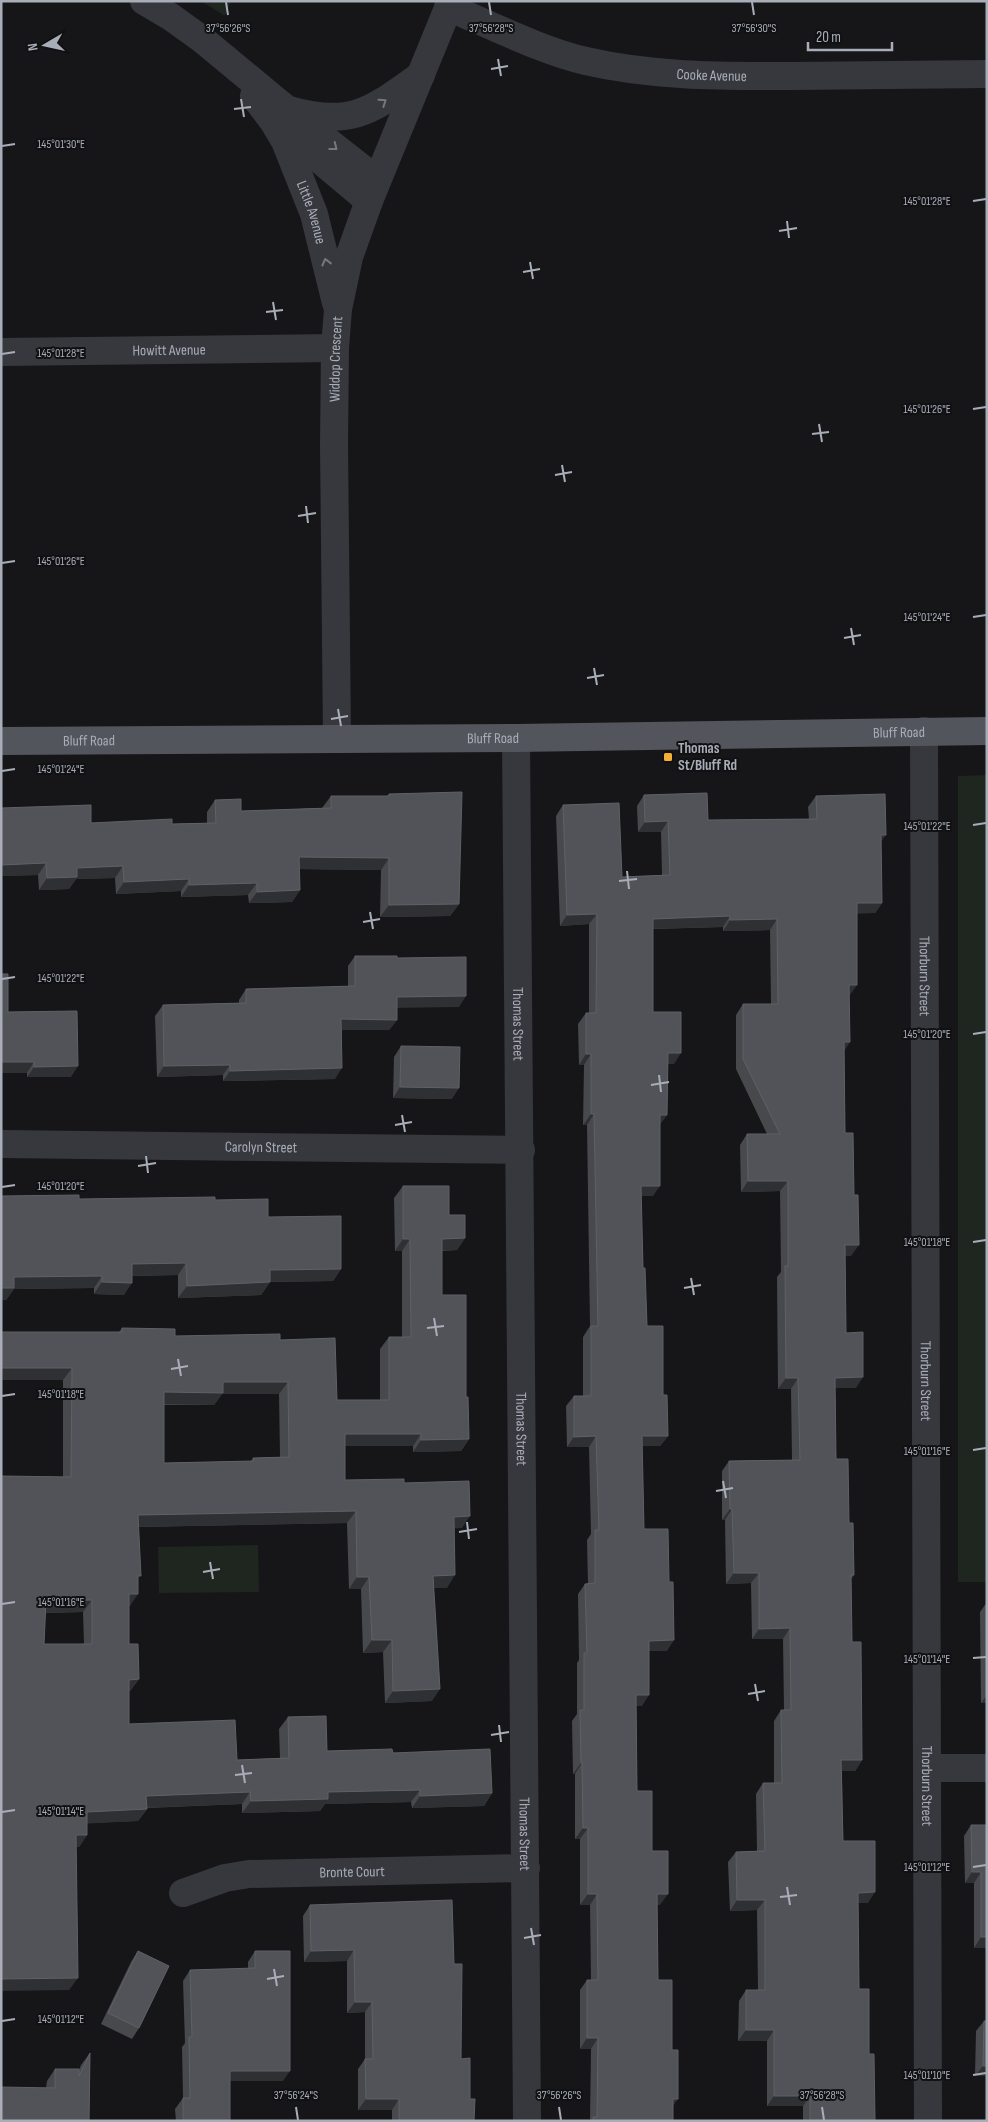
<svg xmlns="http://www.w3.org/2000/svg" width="988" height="2122" font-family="'Sofia Sans Condensed',sans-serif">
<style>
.green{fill:#1e261f}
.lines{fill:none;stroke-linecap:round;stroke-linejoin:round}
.minor{stroke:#37383d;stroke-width:28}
.major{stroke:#53555c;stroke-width:28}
.wall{fill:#47494d;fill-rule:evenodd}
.shaded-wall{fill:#2f3033}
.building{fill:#525359;stroke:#5f6168;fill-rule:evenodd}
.oneway{stroke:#757881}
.ticks{fill:none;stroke:#a8adb8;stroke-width:2}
.poi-dot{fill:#f2b134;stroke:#111113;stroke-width:2}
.labels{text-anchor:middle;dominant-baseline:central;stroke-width:4;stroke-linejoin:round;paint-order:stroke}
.street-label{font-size:15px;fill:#a8adb8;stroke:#111113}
.poi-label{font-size:15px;font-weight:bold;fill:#a8adb8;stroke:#111113;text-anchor:start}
.ticks-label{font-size:12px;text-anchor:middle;fill:#a8adb8;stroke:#111113;stroke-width:4;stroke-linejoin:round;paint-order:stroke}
</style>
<rect width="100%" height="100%" fill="#161618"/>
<g class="green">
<path d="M201,1H231L225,16Z"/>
<path d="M987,775V1582H958V776Z"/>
<path d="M258,1545L259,1592L159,1593L158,1547Z"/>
</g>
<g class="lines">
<g class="minor">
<path d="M144,1L171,17L203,40L279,103L377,180"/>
<path id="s1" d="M448,7C491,25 542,51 586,61C655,77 724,76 793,76C858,75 922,75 987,74"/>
<path id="s2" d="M254,96L273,121L285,141L314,214L336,303"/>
<path d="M289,110C352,128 372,110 421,75"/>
<path d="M288,133L369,201"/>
<path id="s3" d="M1,352L335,348"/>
<path id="s4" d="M924,731L928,2121"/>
<path id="s5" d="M337,738L334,444L335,348L338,309L349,257L369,201L451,1"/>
<path id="s6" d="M516,738L527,2121"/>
<path id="s7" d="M1,1144L521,1150"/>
<path d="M928,1768H987"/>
<path id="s8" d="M183,1893L225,1878L249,1874L526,1868"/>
</g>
<path class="major" id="s9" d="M1,741L516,738L987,731"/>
</g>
<g class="wall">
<path d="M389,794L459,904L450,916L380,917L381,870L299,869L300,890L292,902L249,903L248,895L181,897V891L116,894L115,878L76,879L69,889L39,890L38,875L1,876V808L91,823L172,824L207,823V812L215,800L241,811L322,808L331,796H387Z"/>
<path d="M644,795L708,820L809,819L808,807L816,796L886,835L881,841L882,903L875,913H857L844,1052L845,1133L851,1256H845L846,1333L856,1388H835L836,1459L849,1523L854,1575L851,1579L852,1642L862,1760L855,1771H842L843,1841L868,1903H858L859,1989L869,2054L875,2121H803V2106H767V2041H738L739,2001L746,1990H758L757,1910L730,1911L728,1862L736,1852L757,1851L756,1794L763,1783H774V1721L781,1710H784L783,1639H752L751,1583L726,1584L725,1520H722V1471L729,1461L792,1460L791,1389H778L777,1277L781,1272L780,1191L741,1192L740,1145L747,1134H767L736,1069V1015L743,1004H771L770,930L723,931V927L653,929V1012L674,1064H667V1115L660,1124L653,1196H641L643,1268L647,1326L663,1395L668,1436L660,1446H642L644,1529L667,1651H649L642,1706H636L637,1791L652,1851L660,1905H657L658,1980L672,2050L673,2121H590L591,2049H580V1990L587,1980H591L590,1905H580V1839H575V1774H573L572,1721L577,1714V1663L579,1660L578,1594L585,1584H588L587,1540L591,1534L589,1447H567L566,1406L574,1396H583V1337L590,1326L587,1125H583L584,1065H579L578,1024L586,1013H589V924L560,926L556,816L563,805L622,877L662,875L661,832H638L637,806Z"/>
<path d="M355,956L397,958L459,1007H397V1020L389,1030H342L335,1079L223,1081V1075L157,1077L155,1016L163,1005L239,1003V1000L246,989L348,987V966Z"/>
<path d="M8,1012L71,1077H27V1073Z"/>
<path d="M401,1046L452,1099L393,1098L394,1057Z"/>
<path d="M403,1186L449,1215L465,1238L457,1250L442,1251V1295L466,1397L469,1439L461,1451L413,1452V1446H345V1480L404,1483L462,1528H454L447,1588H434L432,1701L385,1703L383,1652L363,1653L361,1589H349L347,1523L138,1527V1580L130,1606H129V1644L139,1679L130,1691H129V1724L237,1760L280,1758L279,1729L288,1717L327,1751L393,1753L492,1793L484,1806L412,1808L411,1802L325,1804L320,1811L242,1813V1804L147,1808V1809L138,1821L87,1823V1835L79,1847H76L69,1990L1,1476L63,1477V1380H1L119,1332L122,1328L175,1336L280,1340L337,1400H380V1349L389,1337H402V1251H395L394,1198ZM222,1394H279L280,1457L253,1458L251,1461L164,1463V1405H214ZM83,1612L84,1644H44L45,1613Z"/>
<path d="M79,1199L215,1200L268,1217L341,1269L333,1281L270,1282L261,1295L178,1298V1275L132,1276L124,1295L94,1294V1288L14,1289L6,1300H1Z"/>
<path d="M987,1602V1703H981L980,1612Z"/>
<path d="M971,1825H987V1948H974V1883H965L964,1836Z"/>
<path d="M310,1905L454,1964L461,2059L474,2121H392V2110H358V2069L365,2059V2012L347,2013V1961L304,1962L303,1916Z"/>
<path d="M138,1951L139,2028L132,2039L101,2024L131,1962Z"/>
<path d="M255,1951L283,2081H230V2121H176L175,2109L183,2098L182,2047L185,2043L183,1981L190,1970L248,1969V1962Z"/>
<path d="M984,2021H987V2076H975L976,2031Z"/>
<path d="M90,2053L89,2121L46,2088L47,2081L55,2069L79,2070L81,2065Z"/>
</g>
<g class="shaded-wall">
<path d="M668,821L661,832H638L645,822Z"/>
<path d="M881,835H886L878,845Z"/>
<path d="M299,857L389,858L381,870L291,869Z"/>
<path d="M46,863L38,875L1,876V865Z"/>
<path d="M123,866L115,878L76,879L69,889L39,890L47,878L77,868Z"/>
<path d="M189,879L181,891L116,894L124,882Z"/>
<path d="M257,883L248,895L181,897L189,885Z"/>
<path d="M300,890L292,902L249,903L257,892Z"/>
<path d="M857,903H882L875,913L849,914Z"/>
<path d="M459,904L450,916L380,917L389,905Z"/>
<path d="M597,914L589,924L560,926L567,915Z"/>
<path d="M730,916L723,927L645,929L653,919Z"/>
<path d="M777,919L770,930L723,931L730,920Z"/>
<path d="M849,985H857L850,995Z"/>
<path d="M466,996L459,1007L390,1008L397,997Z"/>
<path d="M341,1019L397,1020L389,1030H334Z"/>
<path d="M844,1042H850L843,1053Z"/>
<path d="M668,1053H681L674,1064H660Z"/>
<path d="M586,1054H591L584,1065H579Z"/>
<path d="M1,1062H34L27,1073H1Z"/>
<path d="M230,1065L223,1075L157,1077L164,1066Z"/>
<path d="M78,1066L71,1077H27L34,1067Z"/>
<path d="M342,1068L335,1079L223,1081L230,1071Z"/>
<path d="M400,1087L459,1088L452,1099L393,1098Z"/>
<path d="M591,1114H594L587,1125H583Z"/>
<path d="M660,1115H667L659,1125Z"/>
<path d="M748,1181H788L780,1191L741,1192Z"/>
<path d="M641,1186H660L653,1196H633Z"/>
<path d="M465,1238L457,1250L433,1251L442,1239Z"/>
<path d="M403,1239H410L402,1251H395Z"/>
<path d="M845,1245H859L851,1256H837Z"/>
<path d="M186,1263L178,1275L123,1276L132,1264Z"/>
<path d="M341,1269L333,1281L261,1282L270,1270Z"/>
<path d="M102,1276L94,1288L14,1289L6,1300H1V1288L14,1277Z"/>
<path d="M102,1282L132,1283L124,1295L94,1294Z"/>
<path d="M270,1282L261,1295L178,1298L187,1286Z"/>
<path d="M1,1368H72L63,1380H1Z"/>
<path d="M863,1377L856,1388H827L835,1378Z"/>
<path d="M786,1378H798L791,1389H778Z"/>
<path d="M223,1382H288L279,1394H222L214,1405L155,1404L164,1392Z"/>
<path d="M345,1434H421L413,1446H336Z"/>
<path d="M596,1436L589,1447H567L574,1437Z"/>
<path d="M642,1436H668L660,1446H634Z"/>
<path d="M469,1439L461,1451L413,1452L421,1440Z"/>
<path d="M730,1509H732L725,1520H722Z"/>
<path d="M356,1511L347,1523L130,1527L138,1515Z"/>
<path d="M470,1516L462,1528L446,1529L454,1517Z"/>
<path d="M734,1573H759L751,1583L726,1584Z"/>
<path d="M455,1575L447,1588H425L433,1576Z"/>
<path d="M357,1577H369L361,1589H349Z"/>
<path d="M129,1594H138L130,1606H120Z"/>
<path d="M92,1600L83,1612L37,1613L46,1601Z"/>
<path d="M790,1628L783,1639H752L759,1629Z"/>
<path d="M372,1640H392L383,1652L363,1653Z"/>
<path d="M674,1640L667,1651H642L649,1641Z"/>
<path d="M139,1679L130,1691L121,1692L129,1680Z"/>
<path d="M440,1689L432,1701L385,1703L393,1691Z"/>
<path d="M636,1695H649L642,1706H629Z"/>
<path d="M987,1695V1703H981Z"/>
<path d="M841,1760H862L855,1771H834Z"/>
<path d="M581,1763H582L575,1774H573Z"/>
<path d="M420,1790L411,1802L325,1804L320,1811L242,1813L251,1801L328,1792Z"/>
<path d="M250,1792L242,1804L138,1808L146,1796Z"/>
<path d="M492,1793L484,1806L412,1808L420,1796Z"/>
<path d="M147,1809L138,1821L79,1824L87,1812Z"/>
<path d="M583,1828H588L580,1839H575Z"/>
<path d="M76,1835H87L79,1847H67Z"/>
<path d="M972,1872H981L974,1883H965Z"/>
<path d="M875,1892L868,1903H851L858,1893Z"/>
<path d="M588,1894H597L590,1905H580Z"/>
<path d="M657,1894H668L660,1905H650Z"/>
<path d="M737,1900H765L757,1910L730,1911Z"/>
<path d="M981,1937H987V1948H974Z"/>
<path d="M354,1950L347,1961L304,1962L311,1951Z"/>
<path d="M78,1978L69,1990L1,1991V1979Z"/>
<path d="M355,2002H372L365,2012L347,2013Z"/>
<path d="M746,2030H774L767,2041H738Z"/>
<path d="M587,2038H598L591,2049H580Z"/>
<path d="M983,2066H987V2076H975Z"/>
<path d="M230,2071H290L283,2081H222Z"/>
<path d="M774,2096H810L803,2106H767Z"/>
<path d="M366,2099H399L392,2110H358Z"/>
<path d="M673,2099H678L670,2110Z"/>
</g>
<g class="building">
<path d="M462,792L459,904L389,905V858L299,857L300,890L257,892V883L189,885V879L124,882L123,866L77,868V877L47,878L46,863L1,865V808L91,805V823L172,819V824L216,823L215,800L241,799V811L331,808V796H389V794Z"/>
<path d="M707,793L708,820L817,819L816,796L885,794L886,835H881L882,903H857V985H849L850,1042H844L845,1133H853L854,1195H858L859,1245H845L846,1333L863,1332V1377L835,1378L836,1459H848L849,1523H853L854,1575H851L852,1642H861L862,1760H841L843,1841H875V1892L858,1893L859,1989H869V2054H874L875,2121H810V2096H774V2030H746V1990H765V1900H737L736,1852L765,1851L763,1783H782L781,1710H791L790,1628L759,1629V1573H734L732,1509H730L729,1461L800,1460L798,1378H786L785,1266H788V1181H748L747,1134H780L743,1059V1004H778L777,919L730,920V916L653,919V1012H681V1053H668L667,1115H660V1186H641L643,1268H645L647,1326H663V1395H667L668,1436H642L644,1529H668L669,1582H673L674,1640L649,1641V1695H636L637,1791H652V1851H668V1894H657L658,1980H672V2050H678V2099H673V2121H593V2117H597L598,2038H587V1980H598L597,1894H588V1828H583L582,1763H581L580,1710H584V1653H587L585,1584L595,1583V1530H599L596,1436L574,1437V1396H591V1326H598L594,1114H591V1054H586V1013H596L597,914L567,915L563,805L619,803L622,877L670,875L668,821L645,822L644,795Z"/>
<path d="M355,956H397V958L466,957V996L397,997V1020L341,1019L342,1068L230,1071V1065L164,1066L163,1005L246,1003V989L355,986Z"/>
<path d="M1,974H8V1012L77,1011L78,1066L34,1067V1062H1Z"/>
<path d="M401,1046L460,1047L459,1088L400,1087Z"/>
<path d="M403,1186H449V1215H465V1238L442,1239V1295H466V1397H468L469,1439L421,1440V1434H345V1480L404,1479V1483L469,1481L470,1516L454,1517L455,1575L433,1576L440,1689L393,1691L392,1640H372L369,1577H357L356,1511L138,1515L141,1576H138V1594H129V1644H138L139,1679L129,1680V1724L235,1720L237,1760L289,1758L288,1717L326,1716L327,1751L392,1749L393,1753L490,1749L492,1793L420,1796V1790L328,1792V1799L251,1801L250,1792L146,1796L147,1809L87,1812V1835H76L78,1978L1,1979V1476L71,1477L72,1368H1V1332H122V1328L175,1329V1336L280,1334V1340L335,1338L337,1400H389V1337H411L410,1239H403ZM223,1382H288L289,1457L253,1458L254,1461L164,1463V1392L223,1393ZM92,1600V1644H44L46,1601Z"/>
<path d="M79,1195V1199L215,1197V1200L268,1199V1217L341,1216V1269L270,1270V1282L187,1286L186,1263L132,1264V1283L102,1282V1276L14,1277V1288H1V1196Z"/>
<path d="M971,1825H987V1937H981V1872H972Z"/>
<path d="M452,1900L454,1964H462L461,2059L470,2058V2099H475L474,2121H399V2099H366L365,2059H373L372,2002H355L354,1950L311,1951L310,1905Z"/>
<path d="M138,1951L169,1966L139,2028L108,2013Z"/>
<path d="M255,1951H290V2071H230V2121H183V2098H190L189,2037H192L190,1970L255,1968Z"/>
<path d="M984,2021H987V2066H983Z"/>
<path d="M90,2053L89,2121H1V2087L55,2088V2069H79V2076Z"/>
</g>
<defs><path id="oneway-chevron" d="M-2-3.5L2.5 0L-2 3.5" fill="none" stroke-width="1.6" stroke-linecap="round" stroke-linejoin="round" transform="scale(1.25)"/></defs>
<g class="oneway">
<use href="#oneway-chevron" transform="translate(383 102) rotate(-34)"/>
<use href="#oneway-chevron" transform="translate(334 147) rotate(38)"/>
<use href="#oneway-chevron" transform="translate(326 262) rotate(-104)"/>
</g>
<path class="ticks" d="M226,2L228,15M489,2L491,15M752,2L754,15M498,59L501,76M491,69L508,66M241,99L244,117M234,109L251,107M2,146L15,144M973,201L986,199M787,221L789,238M779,231L797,228M530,262L533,279M523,272L540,269M273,302L276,320M266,312L283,310M2,354L15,352M973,409L986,407M819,424L822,442M812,434L829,432M562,465L565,482M555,475L572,472M306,506L308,523M298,516L316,513M2,563L15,561M973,617L986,615M851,628L854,645M844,638L861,635M594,668L597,685M587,678L604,675M338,709L341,726M331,719L348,716M2,771L15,769M973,825L986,823M627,871L629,889M619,881L637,879M370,912L373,929M363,922L380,919M2,979L15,977M973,1034L986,1032M659,1075L661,1092M651,1085L669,1082M402,1115L405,1132M395,1125L412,1122M146,1156L148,1173M138,1166L156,1163M2,1187L15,1185M973,1242L986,1240M691,1278L694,1295M684,1288L701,1285M434,1318L437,1336M427,1328L444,1326M178,1359L181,1376M171,1369L188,1366M2,1396L15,1394M973,1450L986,1448M723,1481L726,1498M716,1491L733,1488M467,1522L469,1539M459,1532L477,1529M210,1562L213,1579M203,1572L220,1569M2,1604L15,1602M973,1658L986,1657M755,1684L758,1701M748,1694L765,1691M499,1725L501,1742M491,1735L509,1732M242,1765L245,1783M235,1775L252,1773M2,1812L15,1810M973,1867L986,1865M787,1887L790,1905M780,1897L797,1895M531,1928L534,1945M524,1938L541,1935M274,1969L277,1986M267,1979L284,1976M2,2021L15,2019M973,2075L986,2073M296,2107L298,2120M559,2107L561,2120M822,2107L824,2120"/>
<rect class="poi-dot" x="663" y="752" width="10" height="10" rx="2.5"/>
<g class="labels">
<g class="street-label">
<text stroke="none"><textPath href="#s1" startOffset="275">Cooke Avenue</textPath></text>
<text stroke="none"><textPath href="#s2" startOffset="131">Little Avenue</textPath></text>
<text stroke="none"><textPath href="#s3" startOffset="168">Howitt Avenue</textPath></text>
<text stroke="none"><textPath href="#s5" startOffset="379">Widdop Crescent</textPath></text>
<text stroke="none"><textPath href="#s9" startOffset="898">Bluff Road</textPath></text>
<text stroke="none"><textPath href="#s9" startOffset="492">Bluff Road</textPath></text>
<text stroke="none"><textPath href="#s9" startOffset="88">Bluff Road</textPath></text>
<text stroke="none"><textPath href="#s4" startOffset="245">Thorburn Street</textPath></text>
<text stroke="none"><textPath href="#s6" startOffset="286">Thomas Street</textPath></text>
<text stroke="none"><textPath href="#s7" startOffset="260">Carolyn Street</textPath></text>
<text stroke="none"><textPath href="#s4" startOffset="650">Thorburn Street</textPath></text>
<text stroke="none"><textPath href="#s6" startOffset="691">Thomas Street</textPath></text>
<text stroke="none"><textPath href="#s4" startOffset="1055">Thorburn Street</textPath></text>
<text stroke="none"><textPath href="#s6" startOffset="1096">Thomas Street</textPath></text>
<text stroke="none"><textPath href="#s8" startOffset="172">Bronte Court</textPath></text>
</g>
<g class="poi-label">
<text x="678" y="748">Thomas<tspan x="678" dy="17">St/Bluff Rd</tspan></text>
</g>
</g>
<g class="ticks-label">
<text x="228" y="32">37°56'26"S</text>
<text x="491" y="32">37°56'28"S</text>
<text x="754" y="32">37°56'30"S</text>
<text x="61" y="148">145°01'30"E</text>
<text x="927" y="205">145°01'28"E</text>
<text x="61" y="357">145°01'28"E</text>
<text x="927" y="413">145°01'26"E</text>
<text x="61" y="565">145°01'26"E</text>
<text x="927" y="621">145°01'24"E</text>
<text x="61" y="773">145°01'24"E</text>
<text x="927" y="830">145°01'22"E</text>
<text x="61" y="982">145°01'22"E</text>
<text x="927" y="1038">145°01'20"E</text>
<text x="61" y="1190">145°01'20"E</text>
<text x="927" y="1246">145°01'18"E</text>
<text x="61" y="1398">145°01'18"E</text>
<text x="927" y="1455">145°01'16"E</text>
<text x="61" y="1606">145°01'16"E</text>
<text x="927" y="1663">145°01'14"E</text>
<text x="61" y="1815">145°01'14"E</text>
<text x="927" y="1871">145°01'12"E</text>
<text x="61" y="2023">145°01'12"E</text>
<text x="927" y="2079">145°01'10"E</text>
<text x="296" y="2099">37°56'24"S</text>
<text x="559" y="2099">37°56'26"S</text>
<text x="822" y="2099">37°56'28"S</text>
</g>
<rect width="988" height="2122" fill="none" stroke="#a8adb8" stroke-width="5"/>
<g transform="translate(45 45) rotate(261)" stroke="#111113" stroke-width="4" paint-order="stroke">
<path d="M0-4L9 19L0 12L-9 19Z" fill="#a8adb8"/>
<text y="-8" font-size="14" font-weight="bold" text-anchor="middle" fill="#a8adb8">N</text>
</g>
<path d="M808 42v8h84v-8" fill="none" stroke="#a8adb8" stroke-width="2.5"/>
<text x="816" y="42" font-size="15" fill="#a8adb8" stroke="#111113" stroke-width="4" paint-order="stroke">20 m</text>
</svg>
